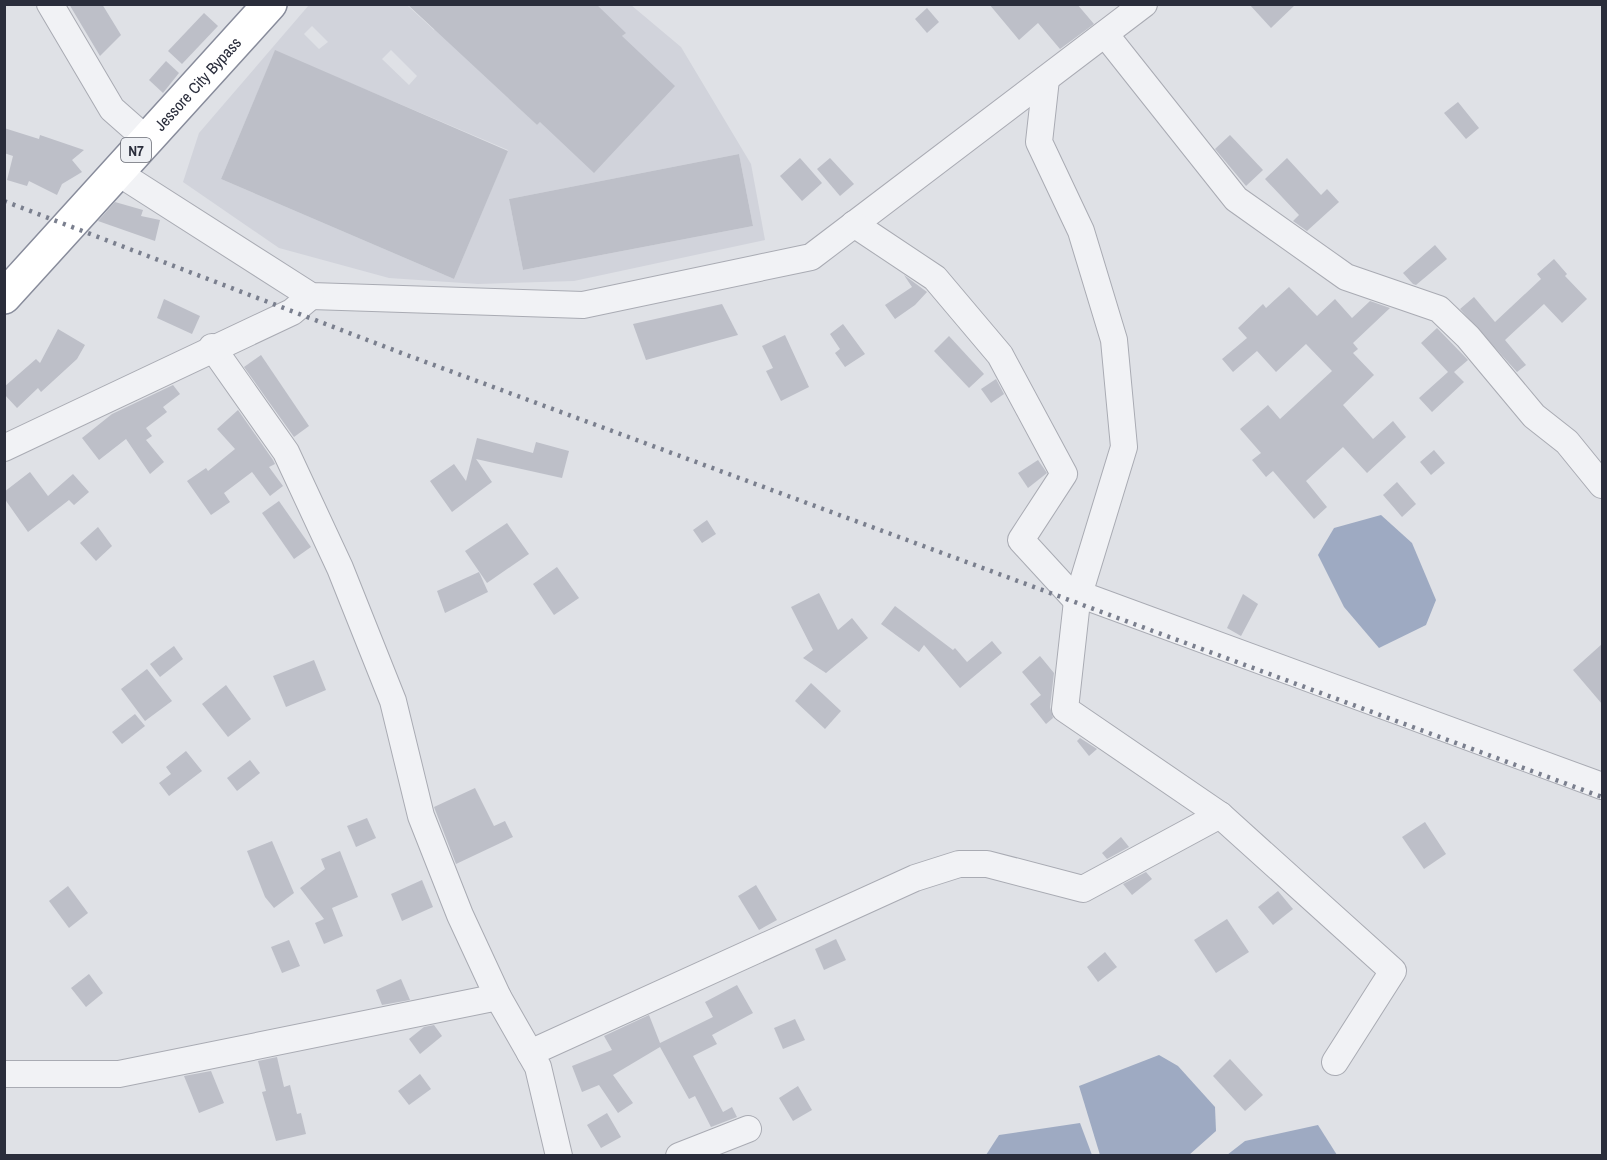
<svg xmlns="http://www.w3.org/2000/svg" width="1607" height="1160" font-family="'Archivo Narrow',sans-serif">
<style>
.built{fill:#d1d3db;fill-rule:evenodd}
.water{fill:#9eaac2}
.building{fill:#bdbfc8}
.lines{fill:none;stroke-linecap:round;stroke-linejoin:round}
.minor-casing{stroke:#a9abb3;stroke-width:28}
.highway-casing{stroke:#888c9b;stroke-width:36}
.minor{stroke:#f1f2f5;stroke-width:26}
.highway{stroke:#fff;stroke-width:33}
.rail{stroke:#7a7f8e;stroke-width:4.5;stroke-dasharray:3 6;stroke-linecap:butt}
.labels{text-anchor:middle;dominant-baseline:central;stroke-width:4.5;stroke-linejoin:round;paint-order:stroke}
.shield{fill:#eef0f4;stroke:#656872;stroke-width:1.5}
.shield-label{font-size:15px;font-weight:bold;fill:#2a2d3b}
.street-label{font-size:16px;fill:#2a2d3b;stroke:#eef0f4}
</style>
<rect width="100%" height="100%" fill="#dfe1e6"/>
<path class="built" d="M309,5H407L434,30L459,5L494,84L537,125L625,33L596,5H631L681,47L751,164L765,240L574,281L478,284L389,278L279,248L183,182L199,133ZM312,26L328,42L319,49L304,34ZM391,50L417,76L409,85L382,59ZM275,51L508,150L454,279L221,179ZM739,154L753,226L523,270L509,199Z"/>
<g class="water">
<path d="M1381,515L1412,543L1436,600L1426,625L1379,648L1344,607L1318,555L1334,528Z"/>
<path d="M1159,1055L1178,1066L1215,1107L1216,1131L1189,1155H1100L1079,1086Z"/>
<path d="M1080,1123L1092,1155H986L999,1135Z"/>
<path d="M1318,1125L1337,1155H1227L1245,1141Z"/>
</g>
<g class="building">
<path d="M69,4H102L121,35L100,56Z"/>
<path d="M407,4H596L626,33L622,36L675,86L594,173L540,122L537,125Z"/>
<path d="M989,4H1077L1094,24L1060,49L1038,23L1019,40Z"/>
<path d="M1249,4H1296L1271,28Z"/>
<path d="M927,8L939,22L927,33L915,19Z"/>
<path d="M204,13L218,26L182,64L168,51Z"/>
<path d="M275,50L508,151L454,279L221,179Z"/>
<path d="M166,61L179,73L163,93L149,80Z"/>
<path d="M1458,102L1479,128L1466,139L1444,113Z"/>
<path d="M4,128L39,139L40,135L84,150L72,160L82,172L62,184L57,195L29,181L27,186L7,180L13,156L4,153Z"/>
<path d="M1230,135L1263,170L1246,186L1215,149Z"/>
<path d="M739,154L753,226L523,270L509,199Z"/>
<path d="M800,158L822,183L802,201L780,176Z"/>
<path d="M830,158L854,184L840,196L817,169Z"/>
<path d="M1287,158L1321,195L1327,189L1339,202L1307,231L1293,221L1299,215L1265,179Z"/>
<path d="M115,202L143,210L141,216L160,220L155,241L98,221Z"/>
<path d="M1435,245L1447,259L1416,285L1413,284L1403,273Z"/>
<path d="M1554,259L1567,274L1565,276L1587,299L1562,323L1544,304L1505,340L1526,365L1517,372L1460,309L1474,297L1495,322L1541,279L1537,274Z"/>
<path d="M904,275L927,292L915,305L895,319L885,305L912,287Z"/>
<path d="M1289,287L1317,316L1335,299L1352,318L1370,301L1390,308L1353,343L1358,349L1353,353L1374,375L1343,405L1373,439L1393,421L1406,437L1367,473L1343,447L1306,481L1327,507L1314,519L1273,471L1266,477L1252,460L1261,453L1240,429L1268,405L1280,419L1332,371L1306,344L1276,372L1257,351L1233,372L1222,359L1247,338L1238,328L1263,304L1266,308Z"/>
<path d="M164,299L200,316L192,334L157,318Z"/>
<path d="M722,304L738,335L646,360L633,324Z"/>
<path d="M843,324L865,354L845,367L835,353L840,349L830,334Z"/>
<path d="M1437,328L1468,360L1454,372L1464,382L1432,412L1419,398L1448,372L1421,343Z"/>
<path d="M58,329L85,345L77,359L41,392L38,388L17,408L4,394V387L36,359L40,363Z"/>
<path d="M785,335L809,387L781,401L766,371L773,368L762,346Z"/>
<path d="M949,336L984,374L969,388L934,351Z"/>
<path d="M261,355L309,426L294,437L244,367Z"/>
<path d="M996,379L1004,394L991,403L981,389Z"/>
<path d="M173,385L180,394L163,407L167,412L146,428L152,436L146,440L164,462L150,474L126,439L99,460L82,438L112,414Z"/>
<path d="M238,410L273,460L275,464L269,467L283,486L270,496L252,472L224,493L230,502L211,515L187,481L206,468L208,471L235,449L217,429Z"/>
<path d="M477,438L533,453L536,442L569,451L562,478L476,459L492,482L452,512L430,481L454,464L466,481Z"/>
<path d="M1434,450L1445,463L1431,475L1420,462Z"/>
<path d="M1038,460L1047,473L1028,488L1018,473Z"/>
<path d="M30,472L48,496L73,474L89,492L74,505L69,500L28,532L4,498V492Z"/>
<path d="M1397,482L1416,504L1402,517L1383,495Z"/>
<path d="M279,501L311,547L294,559L262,513Z"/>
<path d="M707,520L716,534L702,543L693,530Z"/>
<path d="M507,523L529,554L487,583L465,551Z"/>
<path d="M98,527L112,546L96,561L80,543Z"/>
<path d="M557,567L579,598L554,615L533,584Z"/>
<path d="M479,572L488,592L445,613L437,591Z"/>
<path d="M819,593L838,630L852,618L868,638L826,673L803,658L813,650L791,607Z"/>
<path d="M1243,594L1258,604L1241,636L1227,628Z"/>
<path d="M895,606L953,650L955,648L967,662L992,641L1002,653L960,688L924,645L919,652L881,624Z"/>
<path d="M1602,644V704L1573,670Z"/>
<path d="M174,646L183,659L160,677L150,664Z"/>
<path d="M1040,656L1054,673L1050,707L1053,718L1046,724L1030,704L1041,695L1022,672Z"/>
<path d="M314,660L326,690L286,707L273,676Z"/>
<path d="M147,669L172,701L145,721L121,689Z"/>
<path d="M811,683L841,711L825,729L795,701Z"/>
<path d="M226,685L251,719L228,737L202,704Z"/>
<path d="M135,714L145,726L122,744L112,732Z"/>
<path d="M1080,738L1097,749L1089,756L1077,741Z"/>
<path d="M186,751L202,771L169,796L159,783L171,774L166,767Z"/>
<path d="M250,760L260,773L237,791L227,778Z"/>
<path d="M475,788L494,826L505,821L513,837L456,864L434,807Z"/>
<path d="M367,818L376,838L356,847L347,826Z"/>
<path d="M1425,822L1446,854L1424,869L1402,837Z"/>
<path d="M1121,837L1129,847L1107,859L1102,853Z"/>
<path d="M272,841L294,893L274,908L265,897L247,851Z"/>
<path d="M340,851L358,897L332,908L343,936L324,944L315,923L324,919L300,888L325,869L321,859Z"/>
<path d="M1146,872L1152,879L1132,895L1123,884Z"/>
<path d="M422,880L433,907L402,921L391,894Z"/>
<path d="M756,885L777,920L759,930L738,896Z"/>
<path d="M68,886L88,913L69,928L49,901Z"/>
<path d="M1278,891L1293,909L1273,925L1258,907Z"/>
<path d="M1227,919L1249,952L1216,973L1194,940Z"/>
<path d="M836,939L846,960L824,970L815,949Z"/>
<path d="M289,940L300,966L282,973L271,947Z"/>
<path d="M1105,952L1117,967L1098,982L1087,967Z"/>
<path d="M89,974L103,993L86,1007L71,988Z"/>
<path d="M401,979L410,1000L382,1005L376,990Z"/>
<path d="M737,985L753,1013L712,1035L717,1044L693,1056L723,1112L732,1107L737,1117L711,1127L695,1096L689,1099L660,1047L613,1075L633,1103L618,1113L599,1085L582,1092L572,1066L612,1050L604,1036L649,1015L660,1043L713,1017L705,1002Z"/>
<path d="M795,1019L805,1040L783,1049L774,1028Z"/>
<path d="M434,1025L442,1036L420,1054L409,1039L424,1027Z"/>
<path d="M277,1057L284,1087L290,1085L297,1114L301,1113L306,1134L276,1141L262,1092L266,1091L258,1061Z"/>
<path d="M1230,1059L1263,1095L1245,1111L1213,1076Z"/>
<path d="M211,1071L224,1103L199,1113L184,1076Z"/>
<path d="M420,1074L431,1089L409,1105L398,1091Z"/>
<path d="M798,1086L812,1110L793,1121L779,1098Z"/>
<path d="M607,1113L621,1137L601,1148L587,1125Z"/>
</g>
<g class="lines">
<g class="minor-casing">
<g id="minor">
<path d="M50,4L112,109L146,139"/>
<path d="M1105,34L1236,199L1346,277L1439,309L1468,337L1534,416L1567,442L1602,485"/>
<path d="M1046,79L1039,142L1081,231L1114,340L1124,447L1077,601L1065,709L1220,815L1393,971L1335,1062"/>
<path d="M117,172L311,296L583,305L811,257L1144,4"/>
<path d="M854,224L935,278L1000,355L1064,474L1021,540L1077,601"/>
<path d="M212,347L286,452L340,568L393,701L421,816L460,915L498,997"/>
<path d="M4,448L292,312L311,296"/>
<path d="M1079,594L1602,786"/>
<path d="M530,1053L915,878L959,864H987L1083,889L1220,815"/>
<path d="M4,1074H119L498,997L538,1067L559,1156"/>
<path d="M679,1156L748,1129"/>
</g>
</g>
<g class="highway-casing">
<g id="highway">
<path id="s1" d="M4,297L270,4"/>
</g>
</g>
<use href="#minor" class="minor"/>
<use href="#highway" class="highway"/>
<path class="rail" d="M4,201L404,354L1602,797"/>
</g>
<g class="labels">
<rect class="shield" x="121" y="138" width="30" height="24" rx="4.5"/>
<g class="shield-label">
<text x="136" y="150">N7</text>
</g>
<g class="street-label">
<text stroke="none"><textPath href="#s1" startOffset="288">Jessore City Bypass</textPath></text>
</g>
</g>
<rect width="1607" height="1160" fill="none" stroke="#2a2d3b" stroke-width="12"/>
</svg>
